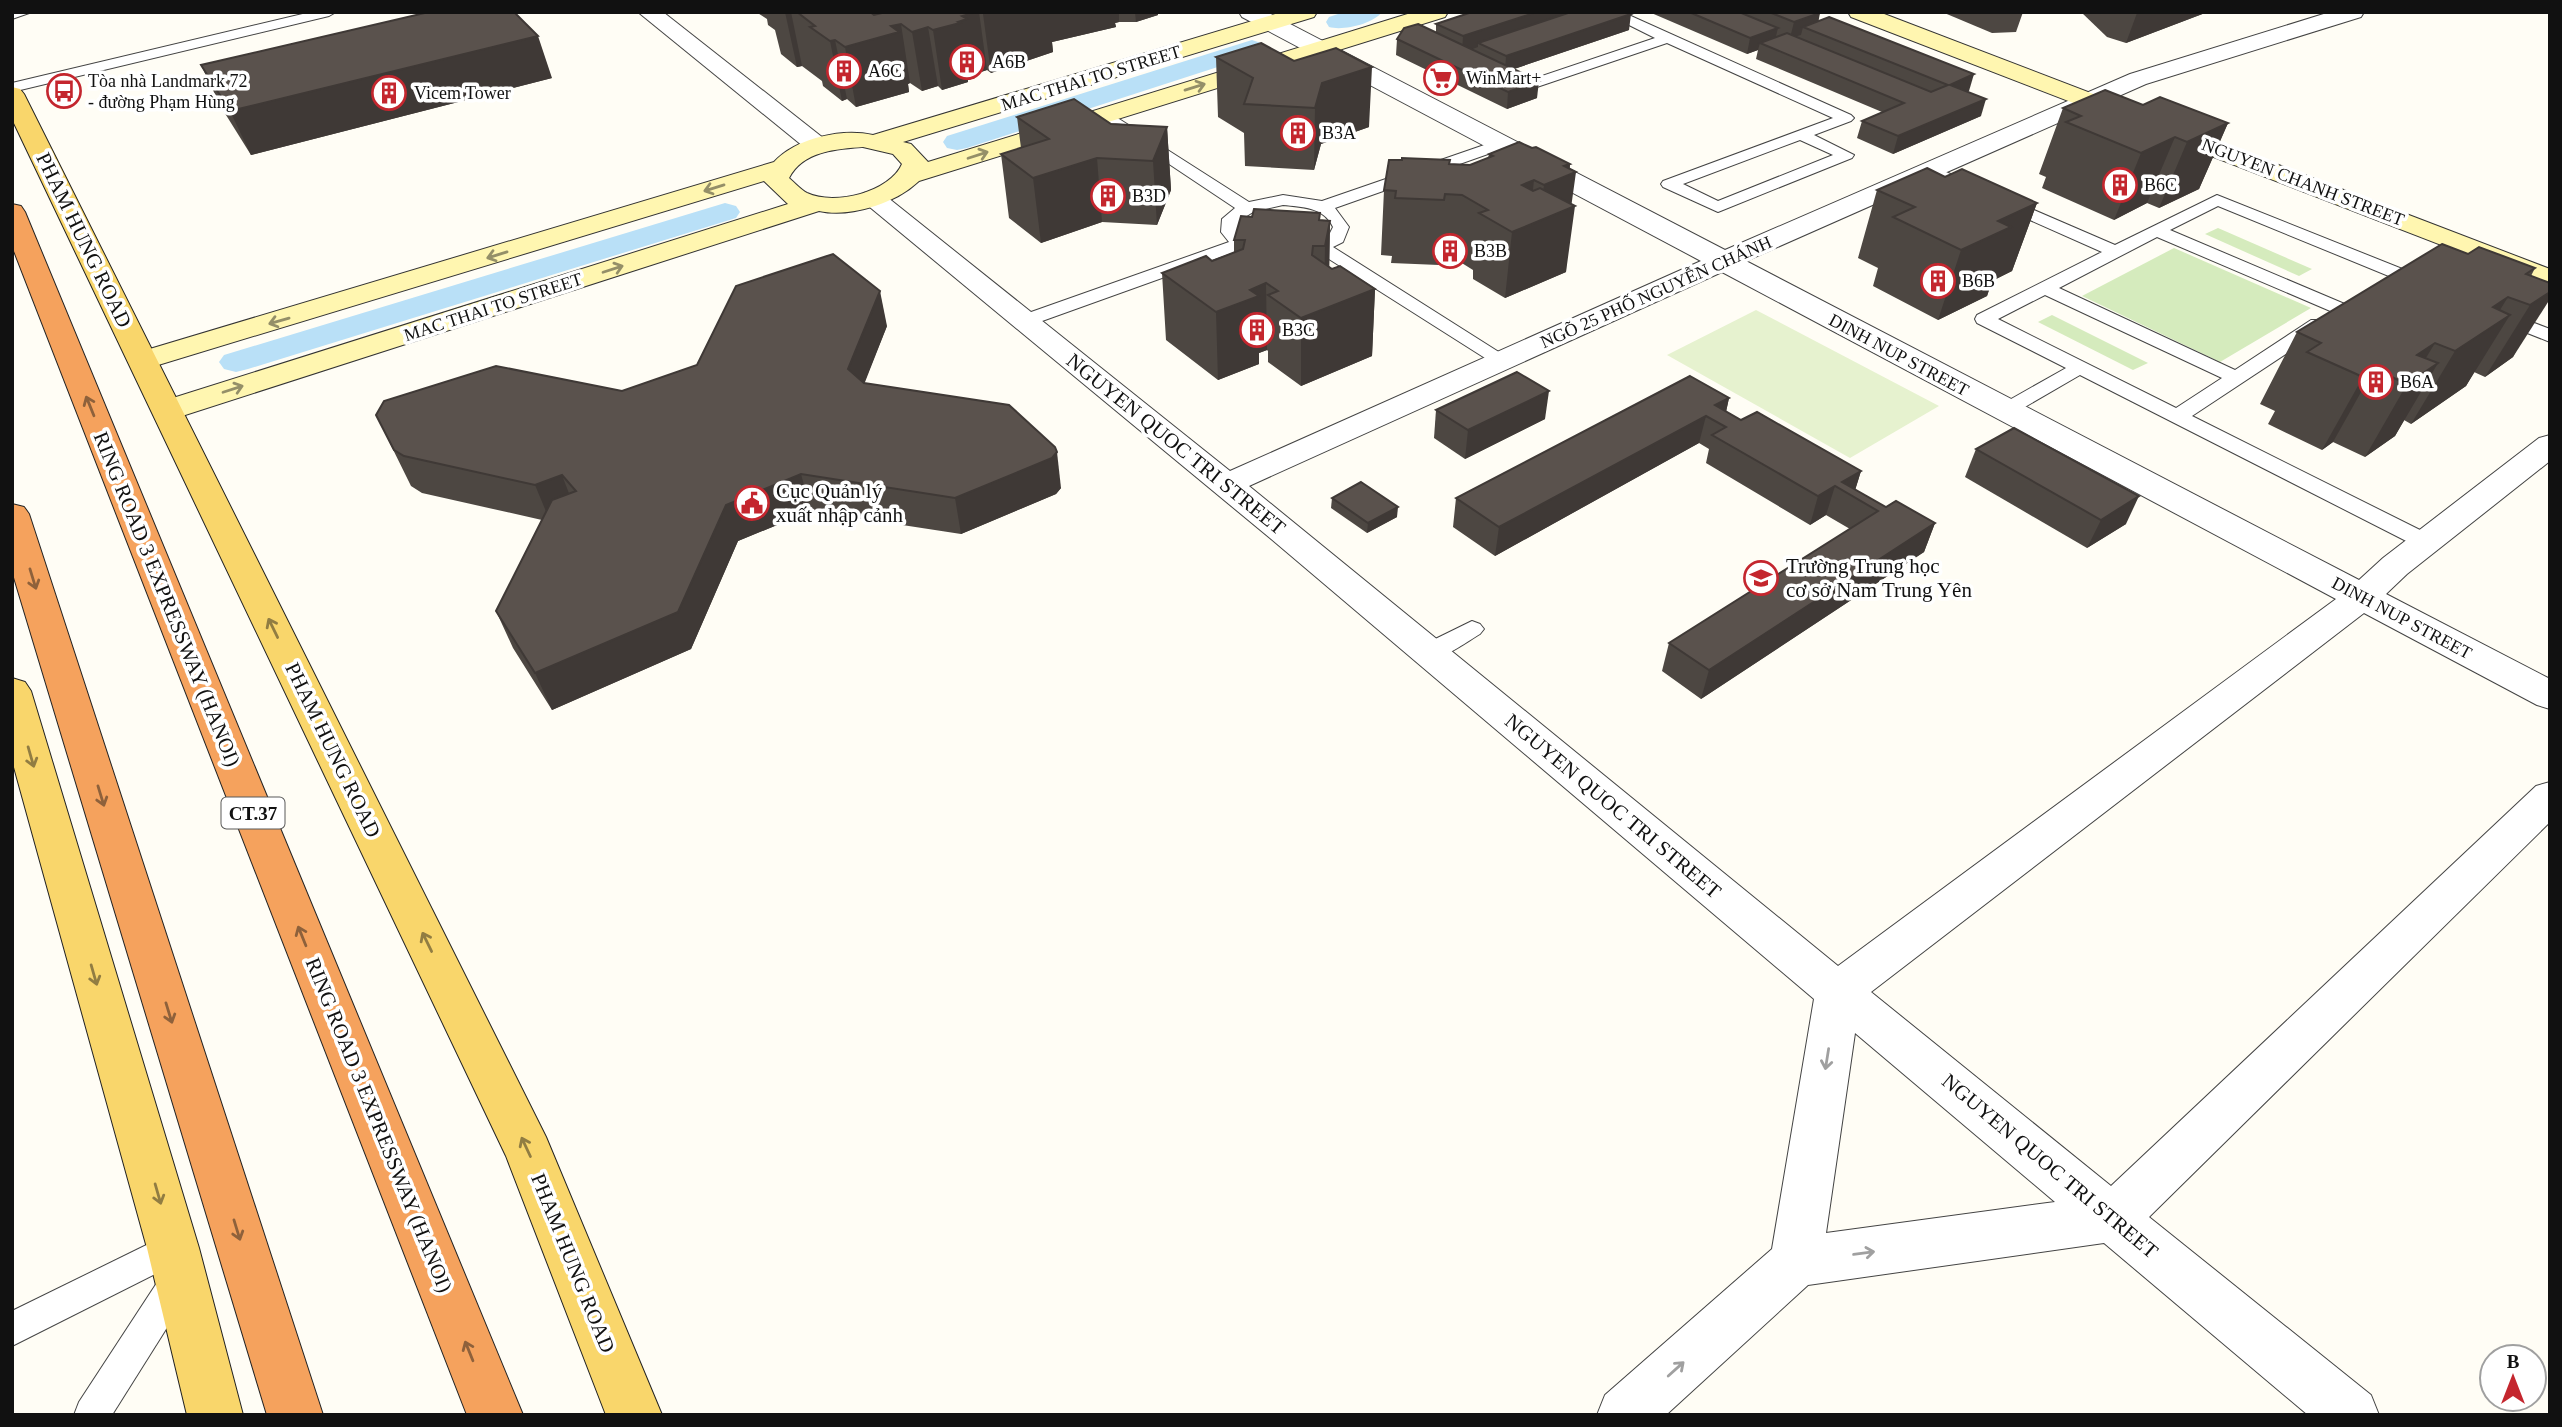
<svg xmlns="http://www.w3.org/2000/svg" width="2562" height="1427" font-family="Georgia,serif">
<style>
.green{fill:#d5ebbd}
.pitch{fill:#e6f2cf}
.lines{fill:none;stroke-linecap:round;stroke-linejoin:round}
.canal{fill:#b9e0f7;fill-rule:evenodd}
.lane-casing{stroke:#444;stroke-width:2}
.street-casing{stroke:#444;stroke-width:2}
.secondary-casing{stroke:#333;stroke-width:2}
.primary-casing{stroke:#222;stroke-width:2}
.highway-casing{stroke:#222;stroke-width:2}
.lane{fill:#fff;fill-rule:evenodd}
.street{fill:#fff;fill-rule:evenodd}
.secondary{fill:#fff6b0;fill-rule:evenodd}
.primary{fill:#f9d66b;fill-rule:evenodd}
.highway{fill:#f5a25d;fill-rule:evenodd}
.wall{fill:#4d4742}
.shaded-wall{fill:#3f3936}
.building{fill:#5a524d;stroke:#3f3936;stroke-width:2}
.oneway{stroke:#948f68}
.oneway2{stroke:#8e613b}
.oneway3{stroke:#917d42}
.oneway4{stroke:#a0a0a0}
.labels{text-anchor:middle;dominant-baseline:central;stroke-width:7;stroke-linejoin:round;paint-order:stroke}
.far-poi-label{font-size:18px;fill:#111;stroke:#fff;text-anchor:start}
.far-street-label{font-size:18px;fill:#111;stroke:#fff}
.shield{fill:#fff;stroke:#585858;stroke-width:2}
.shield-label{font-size:19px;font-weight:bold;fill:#111}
.street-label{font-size:21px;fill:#111;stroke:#fff}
.poi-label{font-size:21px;fill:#111;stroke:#fff;text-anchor:start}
</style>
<rect width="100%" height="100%" fill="#fffdf5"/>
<g class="green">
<path d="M2218,228L2312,269L2299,276L2205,234Z"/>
<path d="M2174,248L2311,308L2220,362L2082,296Z"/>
<path d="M2052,315L2148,363L2133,370L2038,322Z"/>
</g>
<path class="pitch" d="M1756,310L1939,406L1850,458L1667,355Z"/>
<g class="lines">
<g class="canal">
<path d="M1344,12H1382C1373,24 1343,31 1329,27L1326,22L1329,17Z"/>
<path d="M1252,40L1261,43L1265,48L1261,53L967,148L957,150L947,148L943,142L947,136Z"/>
<path d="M725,203L736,206L740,212L736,218L248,369L236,372L224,369L219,362L224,355Z"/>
</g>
<g class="lane-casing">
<g id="lane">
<path d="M12,12H32L12,19Z"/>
<path d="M311,12H336L329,16L12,92V83Z"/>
<path d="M1603,12H1622L1851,115L1854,118L1851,121L1814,135L1854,155L1852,158L1718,212L1663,187L1661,184L1663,181L1833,118L1667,43L1531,89H1521L1519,86L1521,83L1655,38ZM1800,140L1833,155L1718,201L1683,184Z"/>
<path d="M1105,110L1249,202L1283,195L1322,201L1493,142H1505L1507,145L1505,148L1335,208L1349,227L1343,242L1333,247L1513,361L1503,367L1496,365L1321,254C1294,265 1266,261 1240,250L1031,325H1017L1015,321L1017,317L1229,242L1221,232L1222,219L1235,208L1100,118L1097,115ZM1283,205C1302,207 1324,207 1333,227L1329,235C1300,252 1265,258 1238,231L1239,221L1253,212Z"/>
<path d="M1932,166L2115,245L2217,195L2430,280L2433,284L2430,288H2418L2218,206L2170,230L2347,305L2350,309L2347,313H2335L2157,237L2059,288L2235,370L2311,320H2325L2327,324L2325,328L2192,416L2434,537L2437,542L2434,547H2418L2080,375L2011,415H1997L1994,411L1997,407L2066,368L1977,323L1975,319L1977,315L2102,252L1926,174L1924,171L1926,168ZM2045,295L2222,378L2176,408L1998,319Z"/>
<path d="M2503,311L2550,329V342L2497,321L2494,317L2497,313Z"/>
<path d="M1472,621L1480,624L1484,629L1480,634C1463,644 1438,664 1419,659L1415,653L1419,647Z"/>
<path d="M173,1232L185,1237L189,1248L185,1259L12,1346V1311Z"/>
<path d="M178,1264L190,1269L195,1280L190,1291L112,1415H74L79,1402L166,1269Z"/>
</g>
</g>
<g class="street-casing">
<g id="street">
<path d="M638,12H663L827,141L830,146L827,151L818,153L809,151Z"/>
<path d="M1239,12H1267L1725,250L2130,74L2330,12H2364L2361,17L2146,84L1746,261L2359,580L2383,558L2539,438L2550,435V461L2407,574L2386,594L2550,679V709L2537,705L2364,613L1871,992L2111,1186L2536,786L2550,782V822L2149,1217L2371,1395L2379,1415H2308L2104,1243L1808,1285L1666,1415H1597L1605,1395L1772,1249L1814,999L1270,538L860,199L864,193L873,191L882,193L1230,471L1701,261L1242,17ZM1722,272L2336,599L1838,966L1249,486ZM1855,1033L2055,1202L1826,1233Z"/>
</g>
</g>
<g class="secondary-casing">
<g id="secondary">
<path d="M1282,12H1317L1314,17L903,142L911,144L928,162L1414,12H1448L1445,17L919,181C896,203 851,218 819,211L179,417L168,419L157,417L152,410L157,403L788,204L764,181L155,366L144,369L133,366L129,360L133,354L774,162C796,138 842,128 873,135ZM863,147L893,154L902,164C890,192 835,206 807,193C801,190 795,183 789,178C803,151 836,149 863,147Z"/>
<path d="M1848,12H1879L2550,269V287L1851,17Z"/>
</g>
</g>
<g class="primary-casing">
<g id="primary">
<path d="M12,87L20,89L24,94L546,1137L662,1415H606L506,1156L12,119Z"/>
<path d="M12,678L25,682L31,691L199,1248L243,1415H187L147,1248L12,760Z"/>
</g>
</g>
<g class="highway-casing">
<g id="highway">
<path d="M12,204L21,206L25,212L523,1415H467L12,246Z"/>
<path d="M12,504L24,507L29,514L323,1415H267L12,571Z"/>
</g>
</g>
<use href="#lane" class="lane"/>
<use href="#street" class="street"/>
<use href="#secondary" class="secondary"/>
<use href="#primary" class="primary"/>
<use href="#highway" class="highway"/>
</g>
<g class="wall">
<path d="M756,12H874L875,15L886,12H1158V15L1136,22H1119L1115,23L1116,27L1052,42L1053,52L991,73L987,70L975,74V78L968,80V82L942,90L938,86L922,91L910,83L908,84L909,92L856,107L847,99L842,101L823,86L822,81L802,66L797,67L781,54L775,30L768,25L767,19Z"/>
<path d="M1649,12H1819L1818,21L1969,91L1967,92L1981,116L1893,154L1857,138L1862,121L1882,112L1756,59L1758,50L1747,54Z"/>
<path d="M1942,12H2023L2016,32L1992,33Z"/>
<path d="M2081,12H2206L2205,13L2126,43L2107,37Z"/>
<path d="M1436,24L1629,30L1514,69L1537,98L1507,109L1396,55L1397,39L1436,32Z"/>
<path d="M1216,57L1369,127L1321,144L1314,170L1245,166L1244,133L1218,117Z"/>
<path d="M201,65L552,78L251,155L221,107Z"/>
<path d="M2143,105L2228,123L2199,189L2159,208L2147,203L2114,220L2042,188L2046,177L2039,174L2063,108Z"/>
<path d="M1017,117L1167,127L1171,190L1157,225L1102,222L1041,243L1009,218L1001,154L1021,148Z"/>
<path d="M1532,148L1570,164L1566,272L1505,298L1473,279V270L1457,260L1440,259L1439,265L1391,263L1392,256L1381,255L1384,190L1449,164L1470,165L1488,158L1489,154Z"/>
<path d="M1945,177L2037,203L2012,271L1992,281L1987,296L1938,320L1873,286L1878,268L1858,258L1877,190Z"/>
<path d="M1320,213V220L1330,221L1329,267L1375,289L1372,356L1301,386L1268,362V351L1267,350L1259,353V364L1218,380L1166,340L1162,273L1212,261L1234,253V240L1252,217Z"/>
<path d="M2468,254L2535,268L2531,276L2550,283L2513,357L2485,377L2474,372L2466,386L2411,424L2404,420L2395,436L2365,457L2333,442L2322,450L2268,424L2275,411L2260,404L2297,332Z"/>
<path d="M887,326L864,383L1061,488L1056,494L961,534L811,511L738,541L691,649L552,710L513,648L496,611L542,520L422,493L411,486L376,415L622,391Z"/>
<path d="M1729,398L1726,412L1741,420L1861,471L1855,490L1886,507L1935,523L1924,552L1701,699L1662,671L1669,643L1850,529L1826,515L1810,525L1706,463L1709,449L1699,443L1495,556L1453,527L1456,498Z"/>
<path d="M1436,410L1545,419L1465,459L1434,438Z"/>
<path d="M1976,449L2126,524L2087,548L1965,477Z"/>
<path d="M1332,498L1397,517L1367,533L1331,508Z"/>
</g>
<g class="shaded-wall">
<path d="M785,12H791L802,66L797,67Z"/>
<path d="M833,12H874L879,37L891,26L901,24L910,83L908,84L909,92L856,107L845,47Z"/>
<path d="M977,12H979L987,70L975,74V78L968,80V82L942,90L933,30L962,16Z"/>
<path d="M989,12H1119V22L1115,23L1116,27L1052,42L1053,52L991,73L983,14Z"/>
<path d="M1135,12H1158V15L1136,22Z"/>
<path d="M1537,12H1584L1478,43V47L1462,53L1463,36Z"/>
<path d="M2139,12H2206L2205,13L2126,43L2137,13Z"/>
<path d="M1820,13L1817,29L1803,27L1801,35L1790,38L1794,22Z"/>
<path d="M1631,14L1629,30L1505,72L1506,56Z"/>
<path d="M928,27L938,86L922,91L912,32Z"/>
<path d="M1778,28L1774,44L1760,43L1758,50L1747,54L1750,38Z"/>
<path d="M538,36L552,78L251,155L230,111Z"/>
<path d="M835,40L847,99L842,101L830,41Z"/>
<path d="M1372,67L1369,127L1321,144L1314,170L1315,108L1322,83Z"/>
<path d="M1974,74L1969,91L1945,101L1950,85Z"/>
<path d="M1539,81L1537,98L1507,109L1508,92Z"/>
<path d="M1986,99L1981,116L1893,154L1898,136Z"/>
<path d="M2228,123L2199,189L2159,208L2187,142Z"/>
<path d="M1167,127L1171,190L1157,225L1153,161Z"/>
<path d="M2175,137L2147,203L2114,220L2141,153Z"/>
<path d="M1097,158L1102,222L1041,243L1033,178Z"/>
<path d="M1570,164L1568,175L1576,172L1571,208L1575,206L1566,272L1505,298L1512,232L1522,185L1534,180L1529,226L1539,221L1544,185L1564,166Z"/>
<path d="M2037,203L2012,271L1992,281L1987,296L1938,320L1961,250L1998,221Z"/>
<path d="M1330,221L1329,287L1375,289L1372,356L1301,386V318L1313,246L1312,314L1324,309L1325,246Z"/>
<path d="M1266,283L1267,350L1259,353V364L1218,380L1216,312L1250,290Z"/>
<path d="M880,291L887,326L856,405L848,369Z"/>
<path d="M2550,292V299L2513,357L2485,377L2530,305Z"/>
<path d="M2508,297L2489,328L2510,315L2466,386L2411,424L2455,351L2493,307Z"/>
<path d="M2435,343L2412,381L2438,363L2395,436L2365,457L2407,384L2417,355Z"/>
<path d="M2374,369L2333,442L2322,450L2363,377Z"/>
<path d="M1549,391L1545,419L1465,459L1468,430Z"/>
<path d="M1729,398L1723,425L1715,405Z"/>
<path d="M1706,416L1699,443L1495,556L1499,527Z"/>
<path d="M1057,452L1061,488L1056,494L961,534L955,498Z"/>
<path d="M1861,471L1853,497L1842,482Z"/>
<path d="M801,474L811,511L738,541L691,649L552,710L535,673L726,505Z"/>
<path d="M562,475L576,512L550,521L535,485Z"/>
<path d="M1835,486L1826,515L1810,525L1818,496Z"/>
<path d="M2139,496L2126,524L2087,548L2101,520Z"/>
<path d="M1398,507L1397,517L1367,533L1368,523Z"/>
<path d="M1935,523L1924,552L1701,699L1709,670Z"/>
</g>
<g class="building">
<path d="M429,12H514L538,36L230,111L201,65Z"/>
<path d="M797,12H870L874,15L886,12H977L962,16L967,19L958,22L960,23L933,30L928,27L912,32L901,24L891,26L899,32L845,47L835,40L830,41L810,27L815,26Z"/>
<path d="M1472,12H1537L1463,36L1436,24Z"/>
<path d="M1571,12H1627L1631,14L1506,56L1478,43Z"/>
<path d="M1689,12H1739L1778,28L1750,38Z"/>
<path d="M1769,12H1819L1820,13L1794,22Z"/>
<path d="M1829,17L1974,74L1950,85L1986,99L1898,136L1862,121L1904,103L1760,43L1787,33L1931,92L1948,85L1803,27Z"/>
<path d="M1418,24L1539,81L1508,92L1397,39L1404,28Z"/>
<path d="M1261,43L1294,61L1336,48L1372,67L1322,83L1315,108L1244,104L1253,78L1216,57Z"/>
<path d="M2105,90L2143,105L2160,97L2228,123L2187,142L2175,137L2141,153L2066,122L2081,116L2063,108Z"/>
<path d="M1074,99L1111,124L1167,127L1153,161L1097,158L1033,178L1001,154L1049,139L1017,117Z"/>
<path d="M1519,142L1532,148L1536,147L1570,164L1564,166L1576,172L1544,185L1534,180L1522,185L1533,191L1540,188L1575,206L1512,232L1479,213L1488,210L1462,195L1445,194L1444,200L1395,198L1396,191L1384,190L1389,160H1402V158L1450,160L1449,164L1470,165L1493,156L1489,154Z"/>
<path d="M1927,168L1945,177L1962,169L2037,203L1998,221L2011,227L1961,250L1893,217L1915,207L1877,190Z"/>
<path d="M1254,209L1320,213L1319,220L1330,221L1325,246H1313L1312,255L1332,269L1340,266L1375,289L1301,318L1268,295L1278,291L1266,283L1250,290L1259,296L1216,312L1162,273L1206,256L1212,261L1243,249L1245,240H1234L1241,216L1252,217Z"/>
<path d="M2442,244L2468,254L2479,247L2535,268L2526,274L2550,283V292L2530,305L2508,297L2493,307L2510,315L2455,351L2435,343L2417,355L2438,363L2407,384L2374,369L2363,377L2307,352L2321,343L2297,332Z"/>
<path d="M833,254L880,291L848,369L864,383L1009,405L1055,447L1057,452L1052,458L955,498L801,474L726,505L678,612L535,673L496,611L552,500L576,491L562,475L535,485L404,456L394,450L376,415L384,401L496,366L622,391L697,365L736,286Z"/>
<path d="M1517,372L1549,391L1468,430L1436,410Z"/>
<path d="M1690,376L1729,398L1715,405L1741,420L1757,412L1861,471L1842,482L1886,507L1896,501L1935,523L1709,670L1669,643L1878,511L1835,486L1818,496L1712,435L1726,427L1706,416L1499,527L1456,498Z"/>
<path d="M2014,428L2139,496L2101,520L1976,449Z"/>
<path d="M1361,482L1398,507L1368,523L1332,498Z"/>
</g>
<defs><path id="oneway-shaft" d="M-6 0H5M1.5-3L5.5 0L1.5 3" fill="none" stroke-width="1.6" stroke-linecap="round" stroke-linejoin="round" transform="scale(1.75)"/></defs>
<g class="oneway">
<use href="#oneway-shaft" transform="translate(1195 87) rotate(-17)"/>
<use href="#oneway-shaft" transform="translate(978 155) rotate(-18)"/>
<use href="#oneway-shaft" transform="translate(714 188) rotate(163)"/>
<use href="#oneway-shaft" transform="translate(497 255) rotate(163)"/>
<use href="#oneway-shaft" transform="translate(613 269) rotate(-18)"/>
<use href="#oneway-shaft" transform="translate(279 321) rotate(164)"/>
<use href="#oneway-shaft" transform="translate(233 389) rotate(-18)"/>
</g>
<g class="oneway2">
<use href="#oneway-shaft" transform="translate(90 406) rotate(-112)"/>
<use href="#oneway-shaft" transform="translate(33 579) rotate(73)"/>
<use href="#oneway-shaft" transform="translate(101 796) rotate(73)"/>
<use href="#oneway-shaft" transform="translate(302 936) rotate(-112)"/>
<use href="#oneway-shaft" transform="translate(169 1013) rotate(73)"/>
<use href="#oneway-shaft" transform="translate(237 1230) rotate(73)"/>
<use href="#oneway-shaft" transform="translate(469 1351) rotate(-112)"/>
</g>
<g class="oneway3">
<use href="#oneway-shaft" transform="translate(273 628) rotate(-116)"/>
<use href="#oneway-shaft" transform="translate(31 757) rotate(74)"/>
<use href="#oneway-shaft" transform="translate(427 942) rotate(-116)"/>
<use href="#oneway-shaft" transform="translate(94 975) rotate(74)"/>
<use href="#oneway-shaft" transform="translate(526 1147) rotate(-115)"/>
<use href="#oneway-shaft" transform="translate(158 1194) rotate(74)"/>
</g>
<g class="oneway4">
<use href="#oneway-shaft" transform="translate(1827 1059) rotate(99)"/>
<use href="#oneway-shaft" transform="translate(1864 1253) rotate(-8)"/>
<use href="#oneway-shaft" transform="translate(1676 1369) rotate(-42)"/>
</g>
<defs>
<g id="building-ring" transform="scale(1.75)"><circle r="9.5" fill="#fff" stroke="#c4262e" stroke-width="1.5"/><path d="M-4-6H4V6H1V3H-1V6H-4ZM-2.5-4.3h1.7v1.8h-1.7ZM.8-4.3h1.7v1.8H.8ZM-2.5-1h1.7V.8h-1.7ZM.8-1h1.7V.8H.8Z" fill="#c4262e"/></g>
<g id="supermarket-ring" transform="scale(1.75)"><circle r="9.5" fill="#fff" stroke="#c4262e" stroke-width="1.5"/><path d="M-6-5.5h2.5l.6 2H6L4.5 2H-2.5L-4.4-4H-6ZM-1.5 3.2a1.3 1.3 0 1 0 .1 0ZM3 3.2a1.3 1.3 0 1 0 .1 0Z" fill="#c4262e"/></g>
<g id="bus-ring" transform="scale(1.75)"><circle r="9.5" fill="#fff" stroke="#c4262e" stroke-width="1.5"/><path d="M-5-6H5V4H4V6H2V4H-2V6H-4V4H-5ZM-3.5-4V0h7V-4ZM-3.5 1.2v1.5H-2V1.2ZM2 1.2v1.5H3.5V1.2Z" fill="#c4262e"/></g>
<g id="civic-ring" transform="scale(1.75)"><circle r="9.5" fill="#fff" stroke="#c4262e" stroke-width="1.5"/><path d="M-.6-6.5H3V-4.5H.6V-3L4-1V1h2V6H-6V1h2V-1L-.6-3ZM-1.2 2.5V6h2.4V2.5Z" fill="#c4262e"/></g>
<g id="school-ring" transform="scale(1.75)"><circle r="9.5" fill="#fff" stroke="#c4262e" stroke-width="1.5"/><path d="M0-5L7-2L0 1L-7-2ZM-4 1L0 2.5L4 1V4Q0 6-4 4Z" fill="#c4262e"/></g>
</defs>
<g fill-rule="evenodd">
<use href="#building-ring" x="967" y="62"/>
<use href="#building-ring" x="844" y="71"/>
<use href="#supermarket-ring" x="1441" y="78"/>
<use href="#bus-ring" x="64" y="91"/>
<use href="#building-ring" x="389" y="93"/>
<use href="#building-ring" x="1298" y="133"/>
<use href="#building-ring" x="2120" y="185"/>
<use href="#building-ring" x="1108" y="196"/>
<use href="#building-ring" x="1450" y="251"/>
<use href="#building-ring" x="1938" y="281"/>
<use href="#building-ring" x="1257" y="330"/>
<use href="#building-ring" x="2376" y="382"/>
<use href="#civic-ring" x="752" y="503"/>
<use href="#school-ring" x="1761" y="578"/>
</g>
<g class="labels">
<g class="far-poi-label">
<text x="992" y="62">A6B</text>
<text x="868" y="71">A6C</text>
<text x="1466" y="78">WinMart+</text>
<text x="88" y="81">Tòa nhà Landmark 72<tspan x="88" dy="21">- đường Phạm Hùng</tspan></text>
<text x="414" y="93">Vicem Tower</text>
<text x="1322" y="133">B3A</text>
<text x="2144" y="185">B6C</text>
<text x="1132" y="196">B3D</text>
<text x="1474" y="251">B3B</text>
<text x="1962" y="281">B6B</text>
<text x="1282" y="330">B3C</text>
<text x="2400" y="382">B6A</text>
</g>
<g class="far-street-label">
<text transform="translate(1091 78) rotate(-17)">MAC THAI TO STREET</text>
<text transform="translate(2303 182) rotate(21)">NGUYEN CHANH STREET</text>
<text transform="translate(1656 292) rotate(-24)">NGÕ 25 PHỐ NGUYỄN CHÁNH</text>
<text transform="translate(493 307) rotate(-18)">MAC THAI TO STREET</text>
<text transform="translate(1899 355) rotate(28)">DINH NUP STREET</text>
<text transform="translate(2402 618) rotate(28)">DINH NUP STREET</text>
</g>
<rect class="shield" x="221.5" y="797.5" width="63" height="31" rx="5"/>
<g class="shield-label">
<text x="253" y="813">CT.37</text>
</g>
<g class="street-label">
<text transform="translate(84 240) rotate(64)">PHAM HUNG ROAD</text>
<text transform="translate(1176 444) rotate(39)">NGUYEN QUOC TRI STREET</text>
<text transform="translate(167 599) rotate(68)">RING ROAD 3 EXPRESSWAY (HANOI)</text>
<text transform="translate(333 750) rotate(64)">PHAM HUNG ROAD</text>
<text transform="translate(1613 806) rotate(40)">NGUYEN QUOC TRI STREET</text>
<text transform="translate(379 1125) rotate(68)">RING ROAD 3 EXPRESSWAY (HANOI)</text>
<text transform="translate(2050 1166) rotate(40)">NGUYEN QUOC TRI STREET</text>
<text transform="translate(573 1263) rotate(68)">PHAM HUNG ROAD</text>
</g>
<g class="poi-label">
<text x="776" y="491">Cục Quản lý<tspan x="776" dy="24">xuất nhập cảnh</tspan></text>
<text x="1786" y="566">Trường Trung học<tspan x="1786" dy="24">cơ sở Nam Trung Yên</tspan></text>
</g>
</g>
<rect width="2562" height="1427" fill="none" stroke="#111111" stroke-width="28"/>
<g transform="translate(2513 1378)"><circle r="33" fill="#ffffff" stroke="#a0a0a0" stroke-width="2"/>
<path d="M0-5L12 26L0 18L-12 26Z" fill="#c4262e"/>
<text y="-10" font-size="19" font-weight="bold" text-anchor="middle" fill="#111111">B</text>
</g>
</svg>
